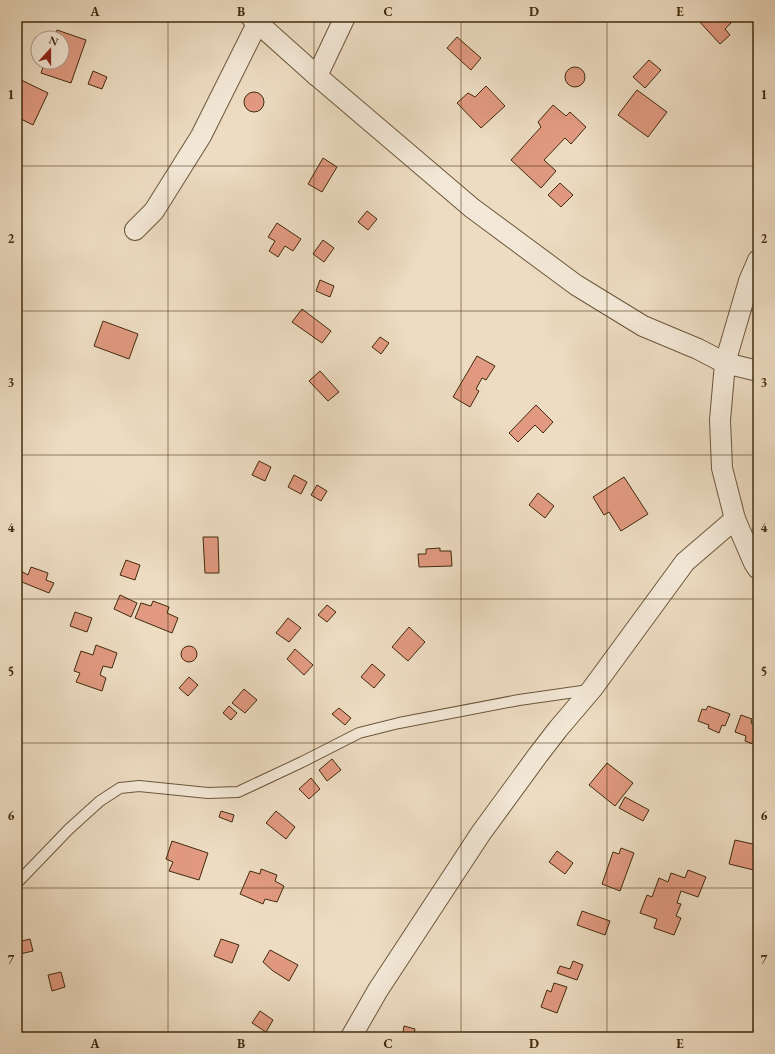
<svg xmlns="http://www.w3.org/2000/svg" width="775" height="1054" font-family="'EB Garamond',serif">
<style>
.building{fill:#e19a81;stroke:#412b0c}
.lines{fill:none;stroke-linecap:round;stroke-linejoin:round}
.service-casing{stroke:#6c573a;stroke-width:12}
.minor-casing{stroke:#6c573a;stroke-width:22}
.service{stroke:#f3e8d7;stroke-width:10}
.minor{stroke:#f3e8d7;stroke-width:20}
.grid{fill:none;stroke:#412b0c;stroke-width:1;stroke-opacity:0.55}
.neatline{fill:none;stroke:#412b0c;stroke-width:1.5}
.grid-label{font-size:13px;text-anchor:middle;font-weight:bold;fill:#412b0c}
</style>
<rect width="100%" height="100%" fill="#eddcc2"/>
<filter id="stains"><feTurbulence type="fractalNoise" baseFrequency=".005" numOctaves="4"/><feColorMatrix values="0 0 0 0 .2 0 0 0 0 .09 0 0 0 0 .02 0 0 0 .5 -.17"/></filter>
<radialGradient id="worn" r=".72"><stop offset=".6" stop-color="#630" stop-opacity="0"/><stop offset="1" stop-color="#630" stop-opacity=".3"/></radialGradient>
<g class="building">
<path d="M702,17H726L731,23L725,29L730,35L720,44L698,20Z"/>
<path d="M57,30L86,40L71,83L41,73L45,62H62V38H54Z"/>
<path d="M457,37L481,58L471,70L447,48Z"/>
<path d="M649,60L661,70L645,88L633,77Z"/>
<circle cx="575" cy="77" r="10"/>
<path d="M93,71L107,77L102,89L88,84Z"/>
<path d="M17,78L48,93L33,125L17,117Z"/>
<path d="M486,86L505,106L481,128L457,103L468,93L475,97Z"/>
<path d="M637,90L667,112L648,137L618,115Z"/>
<circle cx="254" cy="102" r="10"/>
<path d="M553,105L566,116L570,112L586,127L571,144L565,138L544,160L556,171L541,188L511,160L541,127L538,122Z"/>
<path d="M323,158L337,167L322,192L308,184Z"/>
<path d="M560,183L573,195L561,207L548,195Z"/>
<path d="M367,211L377,219L368,230L358,222Z"/>
<path d="M277,223L301,239L293,251L285,246L278,257L269,251L275,241L268,237Z"/>
<path d="M323,240L334,248L324,262L313,254Z"/>
<path d="M320,280L334,286L330,297L316,291Z"/>
<path d="M302,309L331,331L322,343L292,322Z"/>
<path d="M103,321L138,334L129,359L94,346Z"/>
<path d="M380,337L389,343L381,354L372,347Z"/>
<path d="M477,356L495,366L486,380L482,378L476,389L479,391L470,407L453,397Z"/>
<path d="M320,371L339,392L328,401L309,381Z"/>
<path d="M536,405L553,422L543,433L535,425L518,442L509,433Z"/>
<path d="M259,461L271,467L265,481L252,475Z"/>
<path d="M294,475L307,482L301,494L288,487Z"/>
<path d="M624,477L648,514L621,531L609,512L604,515L593,497Z"/>
<path d="M317,485L327,491L321,501L311,495Z"/>
<path d="M538,493L554,506L545,518L529,505Z"/>
<path d="M203,537H218L219,573H205Z"/>
<path d="M440,548V551H451L452,566L419,567L418,554H426V549Z"/>
<path d="M126,560L140,565L135,580L120,575Z"/>
<path d="M31,567L48,573L46,580L54,583L49,593L17,580L21,571L28,575Z"/>
<path d="M120,595L137,603L131,617L114,609Z"/>
<path d="M153,601L169,607L167,613L178,618L172,633L135,618L141,603L151,606Z"/>
<path d="M327,605L336,612L327,622L318,615Z"/>
<path d="M75,612L92,618L87,632L70,626Z"/>
<path d="M288,618L301,628L289,642L276,633Z"/>
<path d="M409,627L425,642L408,661L392,647Z"/>
<path d="M96,645L117,653L112,668L103,666L100,675L106,678L102,691L76,682L80,673L74,671L81,651L93,655Z"/>
<circle cx="189" cy="654" r="8"/>
<path d="M295,649L313,665L304,675L287,659Z"/>
<path d="M372,664L385,675L374,688L361,677Z"/>
<path d="M189,677L198,685L188,696L179,688Z"/>
<path d="M244,689L257,700L245,713L232,703Z"/>
<path d="M229,706L237,713L231,720L223,713Z"/>
<path d="M708,706L730,714L725,726L722,725L719,733L708,728L709,725L698,721L702,709L706,710Z"/>
<path d="M339,708L351,718L345,725L332,714Z"/>
<path d="M741,715L752,719L751,723L758,726V746L745,741L746,736L735,732Z"/>
<path d="M332,759L341,770L327,781L319,770Z"/>
<path d="M607,763L633,783L615,806L589,785Z"/>
<path d="M311,778L320,789L309,799L299,789Z"/>
<path d="M625,797L649,810L643,821L619,808Z"/>
<path d="M221,811L234,815L232,822L219,817Z"/>
<path d="M276,811L295,827L286,839L266,823Z"/>
<path d="M758,839V871L729,864L735,840L757,845Z"/>
<path d="M172,841L208,853L199,880L169,871L173,862L166,859Z"/>
<path d="M621,848L634,853L620,891L602,884L613,852L619,854Z"/>
<path d="M557,851L573,863L565,874L549,862Z"/>
<path d="M261,869L277,875L275,881L284,886L277,902L265,899L263,904L240,894L250,871L260,874Z"/>
<path d="M688,870L706,877L698,897L681,891L677,903L681,904L676,916L681,918L674,935L654,928L657,919L640,913L647,895L652,897L659,878L668,882L671,873L685,878Z"/>
<path d="M582,911L610,921L605,935L577,925Z"/>
<path d="M30,939L33,951L20,954L18,942Z"/>
<path d="M221,939L239,945L232,963L214,956Z"/>
<path d="M270,950L298,965L289,981L273,971L263,962Z"/>
<path d="M573,961L583,965L577,980L557,973L560,966L570,969Z"/>
<path d="M61,972L65,987L52,991L48,975Z"/>
<path d="M554,983L567,987L557,1013L541,1007L547,990L551,992Z"/>
<path d="M260,1011L273,1020L266,1032L252,1023Z"/>
<path d="M404,1026L415,1029L414,1035L403,1032Z"/>
<path d="M509,1033L526,1037H508Z"/>
</g>
<g class="lines">
<g class="service-casing">
<path id="service" d="M17,883L69,829L100,801L120,788L139,786L208,793L238,792L302,762L359,733L399,723L519,700L589,690"/>
</g>
<g class="minor-casing">
<g id="minor">
<path d="M251,17L317,76L472,208L576,285L643,326L698,349L725,363L758,371"/>
<path d="M317,76L345,17"/>
<path d="M135,230L154,211L201,136L258,22"/>
<path d="M758,260L749,281L725,363L720,420L722,468L735,519L754,563L758,569"/>
<path d="M351,1037L378,990L481,833L538,755L558,729L592,689L685,562L735,519"/>
</g>
</g>
<use href="#service" class="service"/>
<use href="#minor" class="minor"/>
</g>
<path class="grid" d="M168,17V1037M314,17V1037M461,17V1037M607,17V1037M17,166H758M17,311H758M17,455H758M17,599H758M17,743H758M17,888H758"/>
<rect width="775" height="1054" fill="none" stroke="#eddcc2" stroke-width="44"/>
<g transform="translate(50 50) rotate(21)"><circle r="19" fill="#f3e8d7" stroke="#ac9c86"/>
<path d="M0-3L7 15L0 10L-7 15Z" fill="#8f2418"/>
<text y="-6" font-size="11" font-weight="bold" text-anchor="middle" fill="#412b0c">N</text>
</g>
<rect x="22" y="22" width="731" height="1010" class="neatline"/>
<g class="grid-label">
<text x="95" y="16">A</text>
<text x="241" y="16">B</text>
<text x="388" y="16">C</text>
<text x="534" y="16">D</text>
<text x="680" y="16">E</text>
<text x="11" y="99">1</text>
<text x="764" y="99">1</text>
<text x="11" y="243">2</text>
<text x="764" y="243">2</text>
<text x="11" y="387">3</text>
<text x="764" y="387">3</text>
<text x="11" y="532">4</text>
<text x="764" y="532">4</text>
<text x="11" y="676">5</text>
<text x="764" y="676">5</text>
<text x="11" y="820">6</text>
<text x="764" y="820">6</text>
<text x="11" y="964">7</text>
<text x="764" y="964">7</text>
<text x="95" y="1048">A</text>
<text x="241" y="1048">B</text>
<text x="388" y="1048">C</text>
<text x="534" y="1048">D</text>
<text x="680" y="1048">E</text>
</g>
<rect width="100%" height="100%" filter="url(#stains)"/>
<rect width="100%" height="100%" fill="url(#worn)"/>
</svg>
